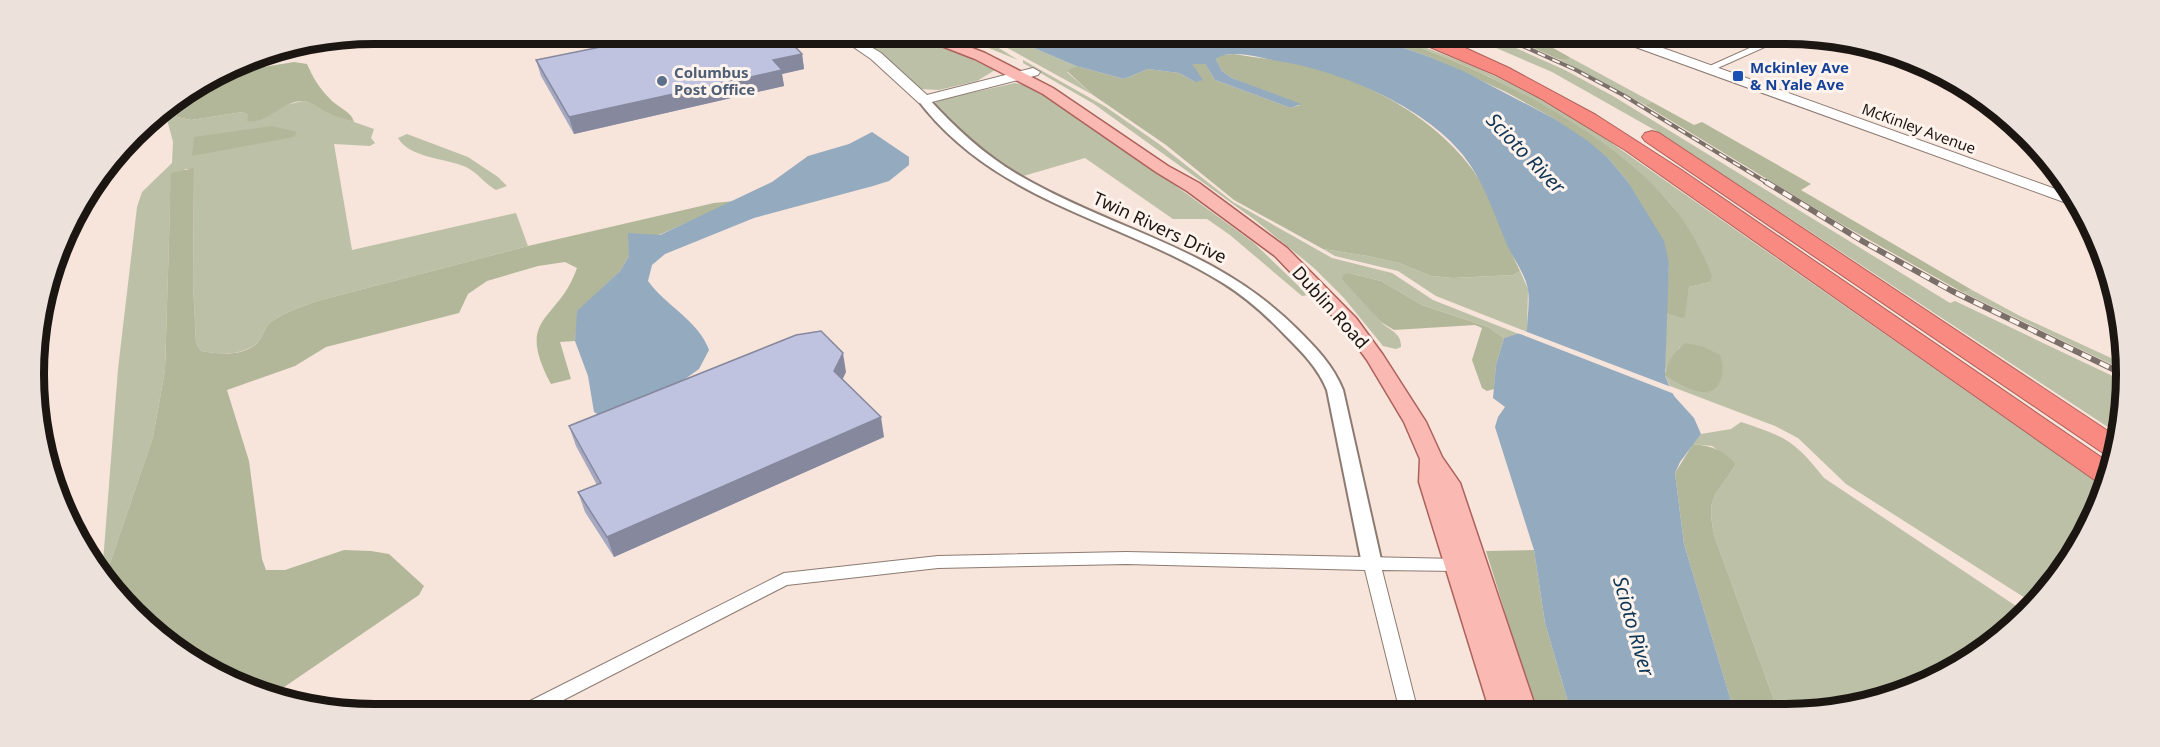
<svg xmlns="http://www.w3.org/2000/svg" width="2160" height="747" font-family="'Noto Sans',sans-serif">
<style>
.green{fill:#bcc0a7}
.forest{fill:#b3b799}
.water{fill:#93aabf}
.pier{fill:#f7e4da}
.lines{fill:none;stroke-linecap:round;stroke-linejoin:round}
.minor-casing{stroke:#8c7b72;stroke-width:2}
.tertiary-casing{stroke:#8c7b72;stroke-width:4}
.secondary-casing{stroke:#8c7b72;stroke-width:2}
.primary-casing{stroke:#ac615a;stroke-width:3}
.motorway-casing{stroke:#ac615a;stroke-width:2}
.minor{fill:#fff;fill-rule:evenodd}
.tertiary{fill:#fff;fill-rule:evenodd}
.secondary{fill:#fff;fill-rule:evenodd}
.primary{fill:#fbb9b3;fill-rule:evenodd}
.motorway{fill:#f98a81;fill-rule:evenodd}
.rail-far1-casing{stroke:#7b6f69;stroke-width:4}
.rail-casing{stroke:#7b6f69;stroke-width:6}
.rail-far1{stroke:#fef3ed;stroke-width:2;stroke-dasharray:8;stroke-linecap:butt}
.rail{stroke:#fef3ed;stroke-width:4;stroke-dasharray:10;stroke-linecap:butt}
.wall{fill:#a5a8c1}
.shaded-wall{fill:#86889d}
.building{fill:#c0c3e0;stroke:#86889d;stroke-width:1.5}
.transit-dot{fill:#1a4fb4;stroke:#fef3ed;stroke-width:2}
.service-dot{fill:#5c6f8a;stroke:#fef3ed;stroke-width:2}
.labels{text-anchor:middle;dominant-baseline:central;stroke-width:6;stroke-linejoin:round;paint-order:stroke}
.far-transit-label{font-size:15px;font-weight:bold;fill:#164399;stroke:#fef3ed;text-anchor:start}
.far-service-label{font-size:15px;font-weight:bold;fill:#4e5e75;stroke:#fef3ed;text-anchor:start}
.far-street-label{font-size:15px;fill:#1c1612;stroke:#fef3ed}
.street-label{font-size:18px;fill:#1c1612;stroke:#fef3ed}
.water-label{font-size:20px;font-style:italic;fill:#0f3655;stroke:#fef3ed}
.rim{fill:none;stroke:#1c1612;stroke-width:8}
</style>
<rect width="100%" height="100%" fill="#f7e4da"/>
<g class="green">
<path d="M846,33H905L954,51L995,70L977,81L939,90L920,89Z"/>
<path d="M952,33H975L1018,60Z"/>
<path d="M980,33H999L1076,66L1067,72L1093,95Z"/>
<path d="M1377,33C1392,33 1407,41 1421,46C1477,66 1529,91 1580,121L2105,488L2081,544L2033,603L1846,484L1798,438L1775,426L1670,386L1665,376L1699,392L1680,347L1665,370L1666,313L1684,316L1689,287L1710,282C1700,261 1687,226 1674,208C1660,190 1641,175 1624,161C1552,103 1465,60 1377,33Z"/>
<path d="M1461,33H1482L1565,70L1613,96L1950,303L1955,301L2121,380L2117,433L1660,133L1552,72Z"/>
<path d="M1571,58L1652,102L1645,105L1558,59L1567,60Z"/>
<path d="M1023,60L1106,107L1159,144L1233,202L1332,258L1392,273L1433,300L1519,334L1504,338L1488,327L1422,305L1381,281L1349,273C1359,288 1368,309 1381,322C1389,330 1402,333 1401,347L1396,349L1383,346L1344,298L1314,268L1255,220L1094,104L1023,63Z"/>
<path d="M1015,83L1034,87L1105,134L1254,243L1308,295L1302,296L1230,235L1207,219H1173L1085,158L1020,177L972,143L934,104L939,100Z"/>
<path d="M303,101L311,103L328,113L374,129L371,138L375,143L370,146L334,144L352,250L516,213L528,246L317,301C301,307 285,312 271,322C264,327 264,336 258,342C243,357 219,354 201,351L196,343L193,284L194,169H185L170,207L165,370L153,437L105,578L102,575L118,369L137,207L142,192L172,163L173,142L164,108L174,102L177,117L191,120L243,112L272,114L281,106Z"/>
<path d="M407,134L468,157L498,177L507,186L496,190C485,184 478,173 466,167C446,158 409,158 398,138Z"/>
<path d="M1323,249L1368,256L1399,263L1431,276L1453,278L1513,275L1520,271L1528,289L1527,332L1436,296L1398,271L1335,256Z"/>
<path d="M1972,290L2020,316L2122,363L2121,369L1962,292Z"/>
<path d="M1741,422C1786,437 1794,440 1824,478L2025,612L2011,629L1937,679L1831,711H1778L1715,538C1705,494 1715,498 1736,464L1712,446L1693,444L1701,434L1731,429Z"/>
</g>
<g class="forest">
<path d="M1360,33C1386,33 1410,44 1434,53C1514,84 1620,141 1674,208C1690,228 1703,253 1712,276L1710,282L1689,287L1685,316L1682,318L1666,313L1669,263L1628,182L1609,159L1553,118L1506,92L1427,56Z"/>
<path d="M1500,33H1535L1530,35L1571,58L1567,60L1558,59Z"/>
<path d="M1800,35L1820,37L1928,71L1961,87Z"/>
<path d="M1234,54C1255,58 1277,59 1298,64C1368,79 1447,123 1484,187C1498,213 1506,244 1520,271L1513,275L1453,278L1431,276L1399,263L1368,256L1323,249L1234,200L1166,145L1093,95L1067,71L1076,66L1124,79L1148,69L1179,73L1195,82L1192,64H1205L1215,80L1291,108L1300,105L1232,78L1222,71L1216,59L1221,55Z"/>
<path d="M294,62L307,64C313,78 320,89 331,100C338,107 352,112 354,122C346,119 336,117 328,113C319,109 313,102 303,101C280,101 270,124 247,121L248,114L243,112L191,120L177,117L174,102L219,74Z"/>
<path d="M1652,102L1694,125L1702,122L1811,184L1801,190L1972,290L1962,292L1841,224L1645,105Z"/>
<path d="M272,126L297,132L294,137L192,156L194,137Z"/>
<path d="M194,168L193,284L196,343L201,351C219,354 244,357 258,342C264,336 264,327 271,322C285,312 301,307 317,301L528,246L714,203L735,201L659,235L629,256L620,271L578,311L575,341L560,342L571,379L551,384C514,315 558,323 577,268L565,262L538,266L487,281L468,294L459,313L326,347L295,366L227,390L249,461L262,559L266,570H285L344,550L371,551L389,554L424,586L419,595L271,696L184,656L105,578L153,437L165,370L171,173Z"/>
<path d="M1349,273L1381,281L1422,305L1488,327L1504,338L1496,365L1494,389L1487,391L1482,388L1472,360L1482,328L1475,325L1394,330L1381,322L1342,279L1343,275Z"/>
<path d="M1686,343L1704,347L1720,355C1726,371 1722,395 1700,392C1689,390 1675,381 1665,376C1665,365 1676,349 1686,343Z"/>
<path d="M1693,444C1712,446 1723,450 1736,464C1715,498 1705,495 1715,538L1778,711H1734L1684,544L1675,473Z"/>
<path d="M1534,550L1545,623L1571,712H1536L1486,551Z"/>
</g>
<g class="water">
<path d="M999,33H1132L1163,40L1174,33H1360L1427,56L1465,72L1553,118L1588,141L1609,159L1628,182L1664,241L1669,263L1665,376L1674,396L1694,418L1701,434L1680,462L1675,473L1684,544L1734,711L1571,712L1545,623L1534,550L1495,427L1498,417L1505,407L1493,398L1496,365L1504,338L1527,331C1527,318 1530,303 1528,290C1526,274 1511,256 1505,240C1493,211 1483,180 1463,155C1424,106 1338,70 1278,61C1261,58 1230,48 1216,59L1222,71L1232,78L1301,104L1291,108L1215,80L1205,64H1192L1203,80L1195,82L1179,73L1148,69L1124,79L1076,66Z"/>
<path d="M872,132L909,157V165L889,181L873,186L754,218L665,254L652,265L648,281C666,306 699,321 709,350L699,369L678,384L603,417L594,412L588,376L575,341L577,311L620,271L629,256L628,233L660,235L772,182L808,156L849,144Z"/>
</g>
<path class="pier" d="M1522,330L1674,388L1677,395L1515,332Z"/>
<g class="lines">
<g class="minor-casing">
<g id="minor">
<path d="M1783,33L1794,34L1711,71L1703,69Z"/>
<path d="M1126,552L1458,559L1464,561L1466,565L1464,569L1458,571L1382,570L1418,712H1400L1365,570L1126,564L938,568L787,585L542,711L536,714L530,711L527,706L530,701L784,573L938,556Z"/>
</g>
</g>
<g class="tertiary-casing">
<path id="tertiary" d="M924,96L928,98C959,132 992,162 1033,183C1127,234 1218,250 1297,329C1316,348 1333,365 1343,390L1382,564L1379,569L1372,571L1365,569L1362,564L1327,390C1318,368 1303,353 1286,336C1267,316 1247,298 1223,283C1120,219 996,203 918,100Z"/>
</g>
<g class="secondary-casing">
<g id="secondary">
<path d="M833,33H848L881,53L927,95L1033,68L1040,72L1038,75L924,104L919,103L871,59Z"/>
<path d="M1603,33H1621L2075,196L2083,209L1605,36Z"/>
</g>
</g>
<g class="primary-casing">
<path id="primary" d="M914,33H933L985,53L1053,88L1168,166L1199,183L1287,248L1356,318L1383,355L1426,422L1442,457L1460,483L1537,712H1490L1419,482L1420,459L1404,422L1367,360L1342,326L1275,256L1187,191L1156,172L1043,94L975,59L916,36Z"/>
</g>
<g class="motorway-casing">
<g id="motorway">
<path d="M1402,33H1425L1463,47L1509,68L1596,115L1680,169L2114,466L2106,485L2099,483L1625,150L1540,98L1496,75L1404,36Z"/>
<path d="M1652,131L1659,133L2117,437L2116,458L2106,455L1645,141L1642,137L1645,133Z"/>
</g>
</g>
<use href="#minor" class="minor"/>
<use href="#tertiary" class="tertiary"/>
<use href="#secondary" class="secondary"/>
<use href="#primary" class="primary"/>
<use href="#motorway" class="motorway"/>
<g class="rail-far1-casing">
<g id="rail-far1">
<path d="M1494,33L1576,70L1623,95L1769,184"/>
<path d="M1836,40L1911,63"/>
</g>
</g>
<g class="rail-casing">
<path id="rail" d="M1766,182L1864,242L1952,291L2121,373"/>
</g>
<use href="#rail-far1" class="rail-far1"/>
<use href="#rail" class="rail"/>
</g>
<g class="wall">
<path d="M802,54L804,69L782,74L784,86L574,134L541,76L536,60Z"/>
<path d="M846,372L842,379L884,437L614,557L585,512L578,492L597,485L576,446L569,426Z"/>
</g>
<g class="shaded-wall">
<path d="M802,54L804,69L782,74L784,86L574,134L569,117L773,60Z"/>
<path d="M843,353L846,372L837,391L834,371Z"/>
<path d="M881,417L884,437L614,557L607,537Z"/>
</g>
<g class="building">
<path d="M670,33H782L802,54L773,60L782,70L569,117L536,60Z"/>
<path d="M821,331L843,353L834,371L881,417L607,537L578,492L601,483L569,426L796,335Z"/>
</g>
<rect class="transit-dot" x="1732" y="70" width="12" height="12" rx="3"/>
<circle class="service-dot" cx="662" cy="81" r="6"/>
<g class="labels">
<g class="far-transit-label">
<text x="1750" y="67">Mckinley Ave<tspan x="1750" dy="17">&amp; N Yale Ave</tspan></text>
</g>
<g class="far-service-label">
<text x="674" y="72">Columbus<tspan x="674" dy="17">Post Office</tspan></text>
</g>
<g class="far-street-label">
<text transform="translate(1919 128) rotate(20)">McKinley Avenue</text>
</g>
<g class="street-label">
<text transform="translate(1160 227) rotate(25)">Twin Rivers Drive</text>
<text transform="translate(1331 307) rotate(48)">Dublin Road</text>
</g>
<g class="water-label">
<text transform="translate(1526 153) rotate(46)">Scioto River</text>
<text transform="translate(1634 626) rotate(74)">Scioto River</text>
</g>
</g>
<path d="M0 0H2160V747H0ZM374 44H1786A330 330 0 0 1 2116 374V374A330 330 0 0 1 1786 704H374A330 330 0 0 1 44 374V374A330 330 0 0 1 374 44Z" fill="#ece1db" fill-rule="evenodd"/>
<path class="rim" d="M374 44H1786A330 330 0 0 1 2116 374V374A330 330 0 0 1 1786 704H374A330 330 0 0 1 44 374V374A330 330 0 0 1 374 44Z"/>
</svg>
